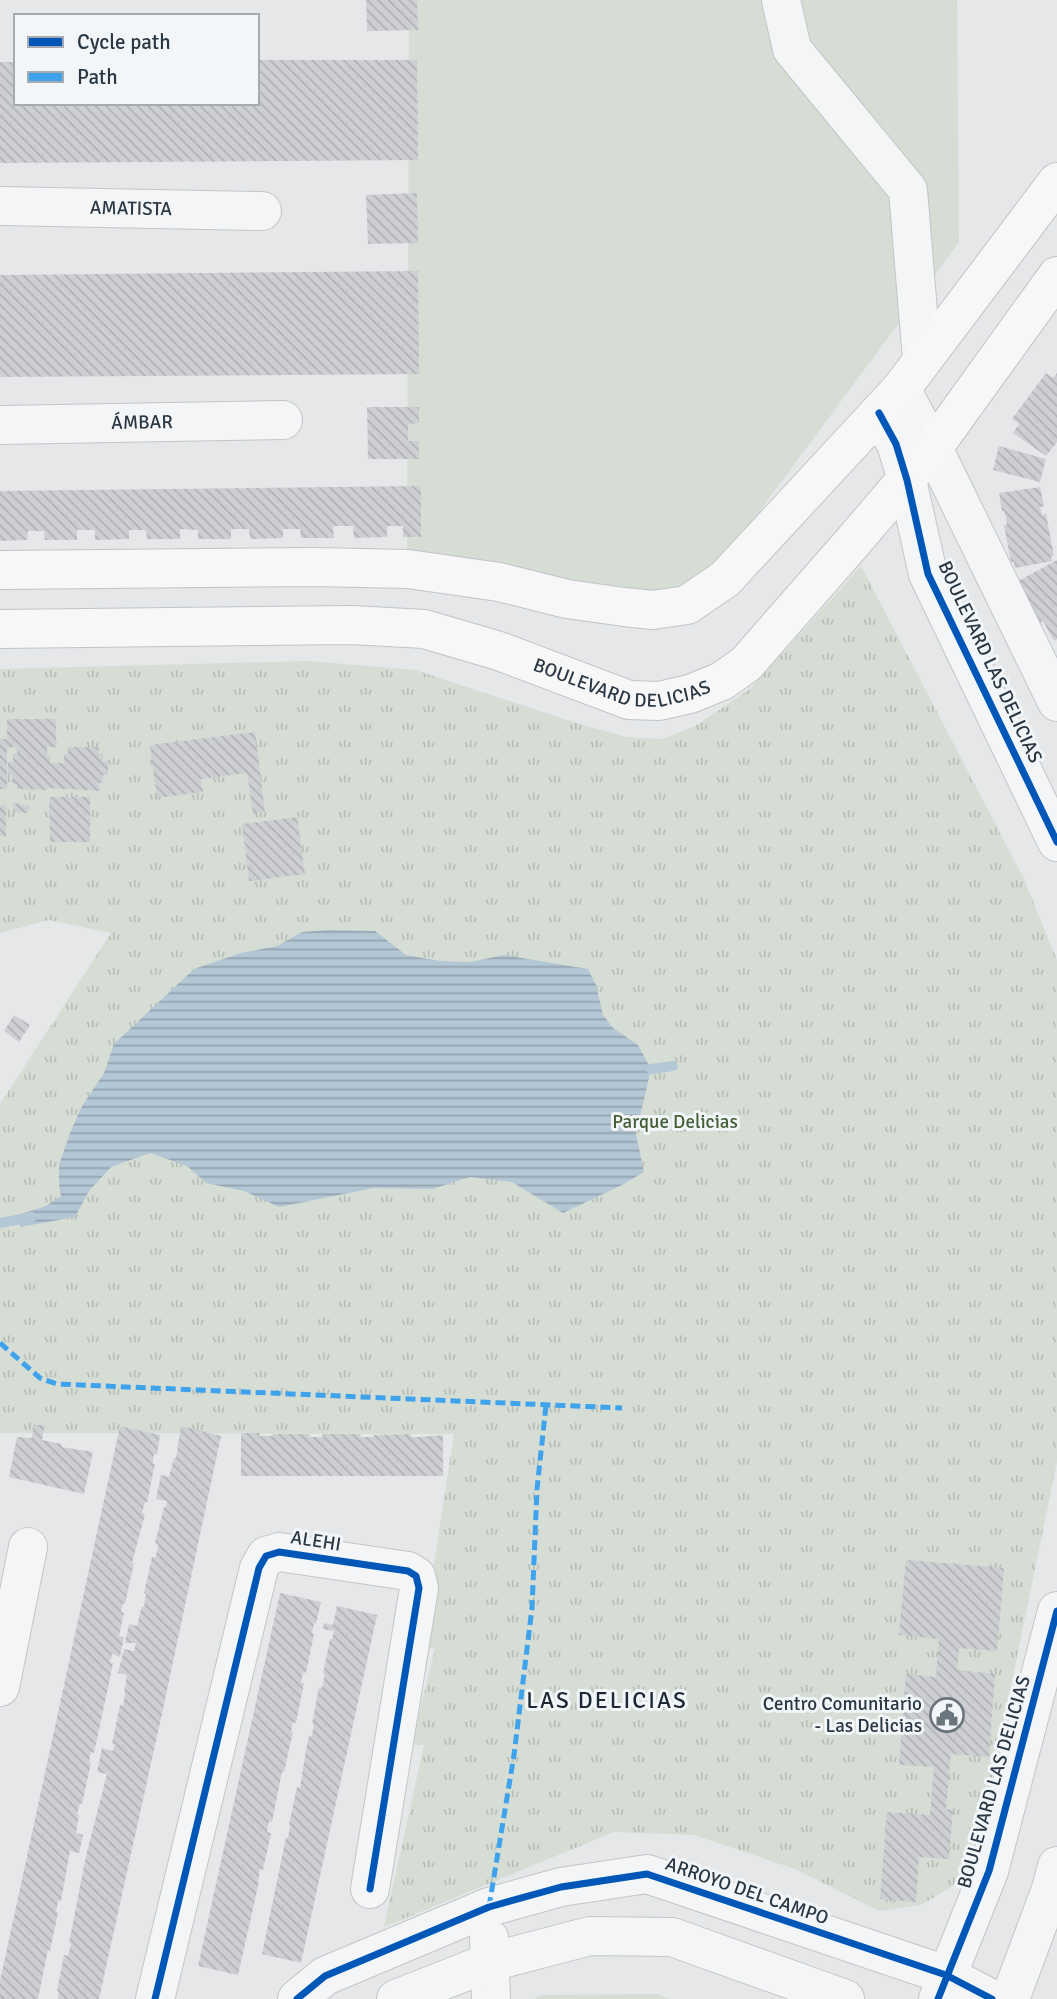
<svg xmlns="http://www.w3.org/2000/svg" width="1057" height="1999" font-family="Signika,sans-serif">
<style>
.grass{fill:#d6ddd5}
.park{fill:url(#park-tufts)}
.water{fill:url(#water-rules)}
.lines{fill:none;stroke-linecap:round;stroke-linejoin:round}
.stream{stroke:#b3c7d5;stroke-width:10}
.building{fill:url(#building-back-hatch)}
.minor-casing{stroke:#c3c5c7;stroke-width:40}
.major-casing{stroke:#c1c4c7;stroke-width:40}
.minor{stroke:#f4f5f6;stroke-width:38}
.major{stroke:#f7f7f8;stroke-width:38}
.quiet{stroke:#3ea3ec;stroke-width:5;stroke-dasharray:10 5;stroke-linecap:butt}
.cycleway-casing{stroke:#f3f6f8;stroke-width:11}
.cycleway{stroke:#0057b8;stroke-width:7}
.labels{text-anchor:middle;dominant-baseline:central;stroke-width:6;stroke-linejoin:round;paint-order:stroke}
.street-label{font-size:19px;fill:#2a3744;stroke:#f3f6f8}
.park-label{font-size:19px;fill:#446037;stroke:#f3f6f8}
.poi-label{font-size:19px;fill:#2a3744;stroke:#f3f6f8;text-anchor:end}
.quarter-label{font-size:23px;letter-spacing:2px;fill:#1c2835;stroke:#f3f6f8}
</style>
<defs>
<pattern id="park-tufts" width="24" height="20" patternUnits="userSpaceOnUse" patternTransform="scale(1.75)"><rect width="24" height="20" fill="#d6ddd5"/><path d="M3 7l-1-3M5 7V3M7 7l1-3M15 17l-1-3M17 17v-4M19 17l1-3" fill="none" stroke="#b8beb8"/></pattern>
<pattern id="water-rules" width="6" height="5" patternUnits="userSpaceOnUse" patternTransform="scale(1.75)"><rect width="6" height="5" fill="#b3c7d5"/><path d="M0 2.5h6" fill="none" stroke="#92a2ae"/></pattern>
<pattern id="building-back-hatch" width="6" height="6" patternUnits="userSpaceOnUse" patternTransform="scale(1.75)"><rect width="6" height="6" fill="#cdcfd2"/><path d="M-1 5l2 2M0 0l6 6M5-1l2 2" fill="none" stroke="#b0b2b6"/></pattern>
</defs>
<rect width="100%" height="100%" fill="#e5e7e9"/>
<g class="grass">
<path d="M409,0H957L959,242L687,609L407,585Z"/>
<path d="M657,1994L669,1999H534L542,1995Z"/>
</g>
<path class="park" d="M861,566L1023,877L1057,960V1462L978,1846L953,1886L921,1905L879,1911L795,1869L694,1835L614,1832L384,1927L424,1745H411L435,1649L421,1647L454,1434L0,1433V1104L111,933L49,920L0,933V669L309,661L415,670L576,723L627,737L663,739L697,725L750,689Z"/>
<path class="water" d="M328,930L375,931L406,955L440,961L470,962L504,955L588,969L596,985L603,1015L613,1028L638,1045L651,1069L636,1134L644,1172L622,1185L563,1213L512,1182L470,1177L432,1189L374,1188L279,1207L244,1191L206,1183L187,1166L150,1153L111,1167L89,1191L75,1217L20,1227L18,1215L46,1206L61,1196L59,1184V1165L70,1133L82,1106L104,1073L114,1044L194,969L241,953L277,946L302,932Z"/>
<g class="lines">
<g class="stream">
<path d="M651,1069L673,1066"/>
<path d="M0,1223L32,1217"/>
</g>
</g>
<g class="building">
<path d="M366,0H417L418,30L367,31Z"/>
<path d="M257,60H417L418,160L0,163V62H16V103H257Z"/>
<path d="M417,193L418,243L368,244L366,195Z"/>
<path d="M418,271L419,374L0,377V275Z"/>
<path d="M1046,373L1053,378L1057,373V442L1046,456L1013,433L1019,424L1012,419Z"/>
<path d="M367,407H419V423L408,424V441H419V459H368Z"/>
<path d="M999,446L1046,459L1040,482L993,470Z"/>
<path d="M421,486V537H403V526H387V537L354,538L353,526H333L334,538H301L300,529H283V538L250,539L249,529H231V539H198V530L180,529V539H147L146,530H129V539L95,540V530H77V540H45L44,531H28L27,540L0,541V491Z"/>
<path d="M1040,487L1044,506L1040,507L1042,515L1046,514L1054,556H1051L1052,561L1015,568L1014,562H1011L1004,525H1007L1006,517L1004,511H1002L999,493Z"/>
<path d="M1057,560V639L1054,641L1043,621L1036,625L1013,584Z"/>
<path d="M7,719H56V747H47V755H50V763H64V754H68V747H99L98,754H103V762H108V775H103V783H99L100,791L48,788L47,790L17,789V784H13V775H8V762H13V754H17V747H7V789H0V739H7Z"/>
<path d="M255,732L265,812L253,814L247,773L201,779L203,792L157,798L150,745Z"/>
<path d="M49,797H90V842H50Z"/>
<path d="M13,803L29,806L28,813L13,812Z"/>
<rect x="0" y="805" width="6" height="31"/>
<path d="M297,817L305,874L249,881L242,824Z"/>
<path d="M14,1015L30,1025L19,1042L4,1031Z"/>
<path d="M34,1425H45L42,1440L61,1444L62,1447L93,1452L84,1494L9,1477L17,1437L32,1438Z"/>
<path d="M120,1426L160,1435L157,1455L154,1454L153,1460V1464H155L147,1503L145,1502L142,1513L145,1514L133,1559L132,1563H134L125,1604L123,1603L121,1612L124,1613L119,1636L124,1637L120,1657L112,1654L110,1663H113L109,1683L94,1753L91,1752L89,1763H91L82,1804L80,1803L77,1814L79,1815L76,1833L83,1835L79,1853L70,1851L61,1901H58L57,1907L56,1912H58L54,1932L50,1951L48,1950L38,1999H0V1981Z"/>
<path d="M181,1426L221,1436L163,1709L99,1999H58L59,1992L57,1991L64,1955L68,1956L71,1944L69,1943L86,1856L107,1774L97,1772L102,1748L113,1751L115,1744H112L120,1705L123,1706L125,1693H124L127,1675L118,1673L124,1649L134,1651L136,1643H125L129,1624L137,1626L142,1606L144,1607L146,1594L144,1593L152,1557H156L158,1544L155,1543L164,1507H166L167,1501L156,1499L161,1475L169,1477L174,1458H176Z"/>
<path d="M241,1433H260L259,1436H273L272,1434H310L309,1437H323L322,1434H360L361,1437H374V1435L411,1434V1437H419L443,1435V1476H241Z"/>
<path d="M906,1560L1004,1568L997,1651L959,1648L957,1670L995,1674L989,1757L951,1754L946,1809L953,1810L949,1859L919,1857L916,1902L880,1899L887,1812L930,1815L934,1767L899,1765L906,1674L936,1677L939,1639L899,1635Z"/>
<path d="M280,1593L321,1602L316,1624L314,1623L312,1633L314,1634L306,1673L303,1672L301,1683H304L296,1723L293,1722L291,1732H293L284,1772H282L272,1822L269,1821L267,1832L271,1833L263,1870L260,1869L258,1881L259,1882L238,1975L198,1966Z"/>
<path d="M337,1606L377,1615L301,1963L262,1954L286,1837L288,1838L290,1826L289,1825L297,1787L300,1788L305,1755L309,1736L311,1737L313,1730L314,1724H312L319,1687L322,1688L325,1674H323L330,1639H332L334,1631L323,1629L324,1623L333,1625Z"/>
</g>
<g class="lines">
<g class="minor-casing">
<g id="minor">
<path d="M781,0L792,49L908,190L922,360"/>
<path id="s1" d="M0,206L262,211"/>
<path d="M901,389L933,448L1057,702"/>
<path d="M879,413L896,444L907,480L928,574L1057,842"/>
<path id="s2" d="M0,425L283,420"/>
<path d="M0,1687L28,1547"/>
<path d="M489,1938L491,1999"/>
<path d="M155,1999L259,1568L266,1556L279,1552L408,1571L416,1576L419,1588L370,1889"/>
<path d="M297,1999L325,1976L489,1907L561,1887L647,1874L946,1975L992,1999"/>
<path d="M396,1999L490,1962L590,1936L672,1937L845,1999"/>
<path d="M938,1999L989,1871L1057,1611"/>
<path d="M1010,1999L1051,1889L1057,1866"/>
</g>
</g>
<g class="major-casing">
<g id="major">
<path d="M0,570L314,567L408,569L499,582L567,599L624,607L653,610L687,605L725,579L901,389L1057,182"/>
<path id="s3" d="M0,629L352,625L424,629L499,651L629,700L659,701L690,694L722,681L746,664L851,544L933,448L1057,276"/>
</g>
</g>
<use href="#minor" class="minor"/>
<use href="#major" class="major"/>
<g class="quiet">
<path d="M0,1343L40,1378L57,1384L622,1408"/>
<path d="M489,1907L514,1755L532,1608L537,1489L546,1405"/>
</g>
<g class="cycleway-casing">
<g id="cycleway">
<path d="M879,413L896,444L907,480L928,574L1057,842"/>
<path d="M155,1999L259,1568L266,1556L279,1552L408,1571L416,1576L419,1588L370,1889"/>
<path d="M297,1999L325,1976L489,1907L561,1887L647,1874L946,1975L992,1999"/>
<path d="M938,1999L989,1871L1057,1611"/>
</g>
</g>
<use href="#cycleway" class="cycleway"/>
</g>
<defs>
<g id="civic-ring" transform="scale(1.75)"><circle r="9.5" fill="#f3f6f8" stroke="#6b757e" stroke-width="1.5"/><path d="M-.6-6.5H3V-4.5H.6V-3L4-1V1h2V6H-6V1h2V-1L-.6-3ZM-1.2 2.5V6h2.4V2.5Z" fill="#6b757e"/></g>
</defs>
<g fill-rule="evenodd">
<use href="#civic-ring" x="947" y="1715"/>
</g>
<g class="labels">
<g class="street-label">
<text stroke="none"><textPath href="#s1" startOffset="131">AMATISTA</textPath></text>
<text stroke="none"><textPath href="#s2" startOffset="142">ÁMBAR</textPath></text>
<text transform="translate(990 662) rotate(65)">BOULEVARD LAS DELICIAS</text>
<text stroke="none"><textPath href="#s3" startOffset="632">BOULEVARD DELICIAS</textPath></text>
<text transform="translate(316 1541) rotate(9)">ALEHI</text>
<text transform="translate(994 1782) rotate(-74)">BOULEVARD LAS DELICIAS</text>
<text transform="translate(747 1891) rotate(19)">ARROYO DEL CAMPO</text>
</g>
<g class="park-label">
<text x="675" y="1122">Parque Delicias</text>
</g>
<g class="poi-label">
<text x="922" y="1704">Centro Comunitario<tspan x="922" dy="22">- Las Delicias</tspan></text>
</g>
<g class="quarter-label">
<text x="607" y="1700">LAS DELICIAS</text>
</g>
</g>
<rect x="14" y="14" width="245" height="91" fill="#f3f6f8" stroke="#a3aab0" stroke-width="2"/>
<rect x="28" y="37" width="35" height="10" fill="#0057b8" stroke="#a3aab0" stroke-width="2"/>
<text x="77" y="49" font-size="21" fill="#2a3744">Cycle path</text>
<rect x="28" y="72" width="35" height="10" fill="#3ea3ec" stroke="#a3aab0" stroke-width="2"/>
<text x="77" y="84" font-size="21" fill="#2a3744">Path</text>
</svg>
